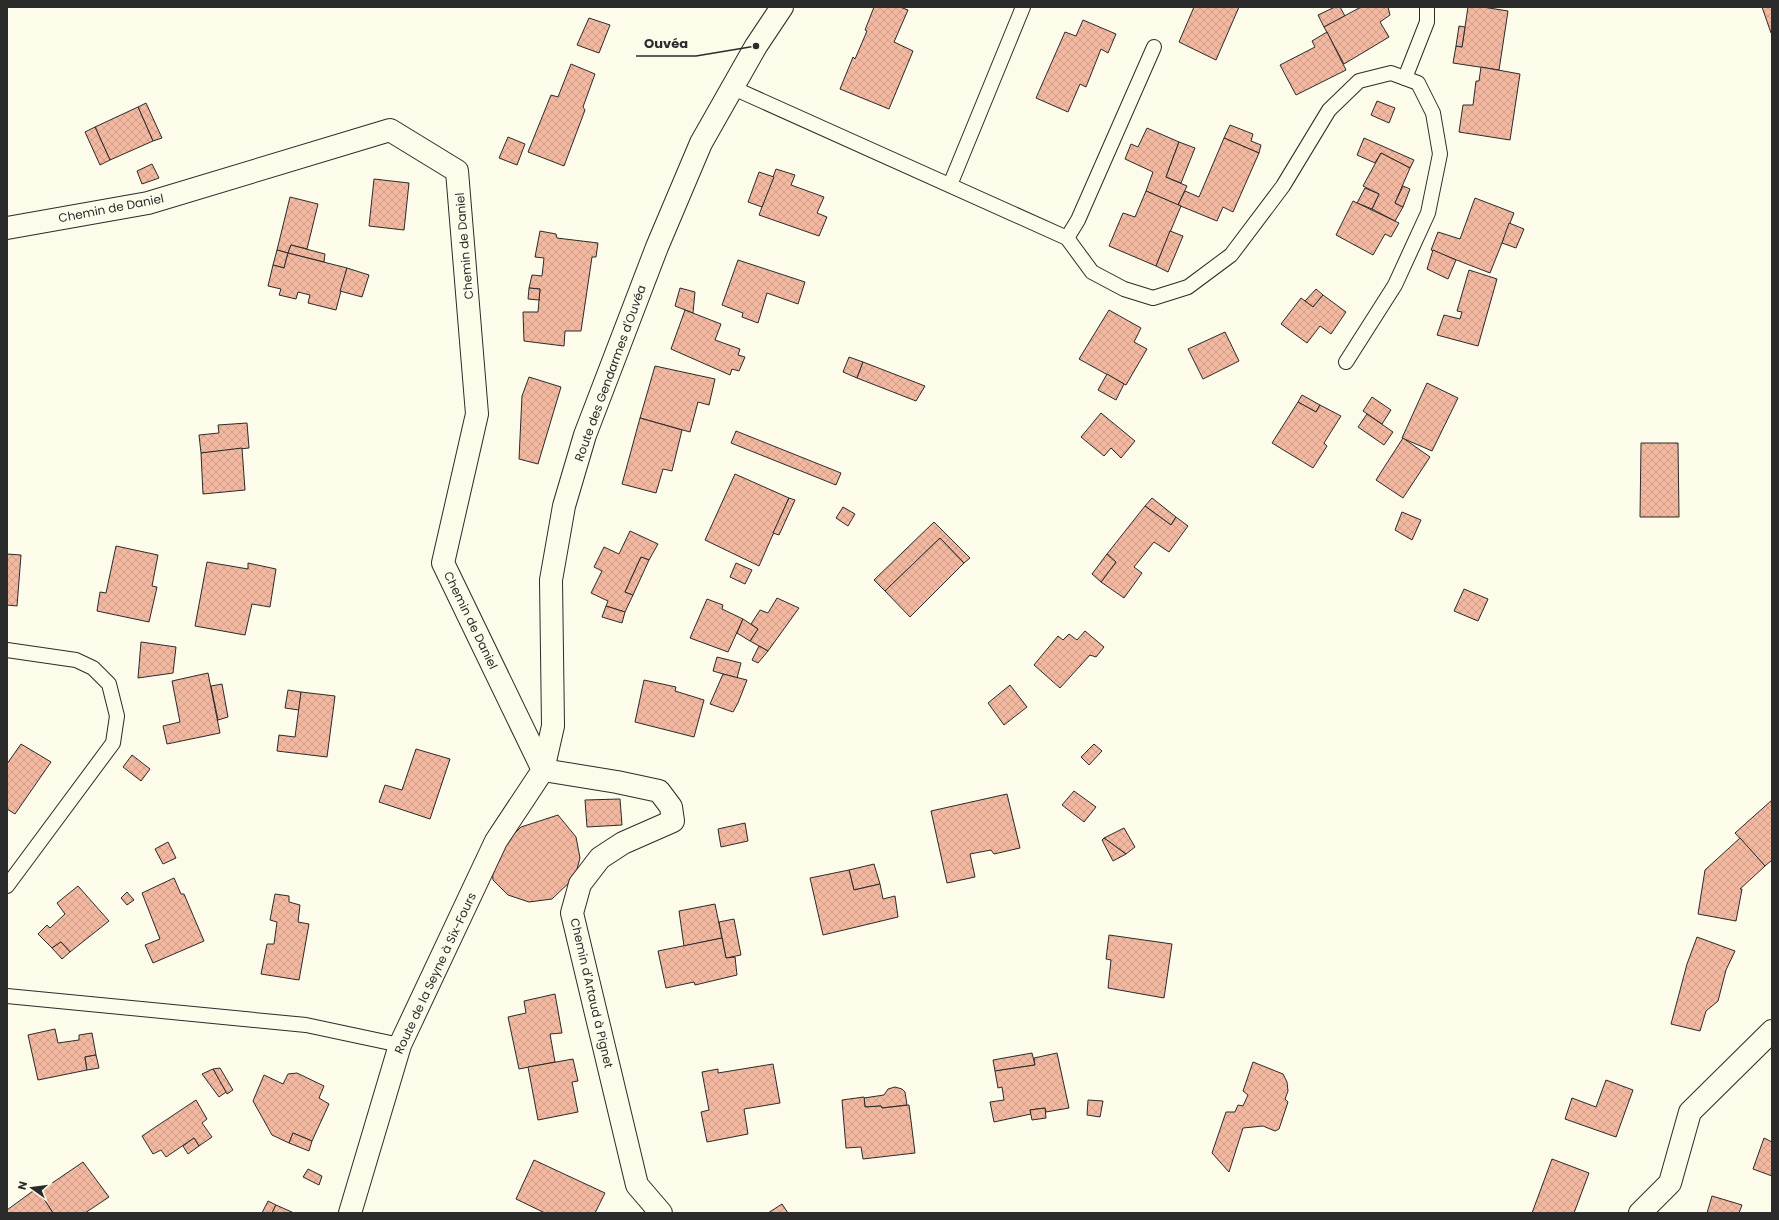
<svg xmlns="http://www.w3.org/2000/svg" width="1779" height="1220" font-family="Poppins,sans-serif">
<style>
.building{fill:url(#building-cross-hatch);stroke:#2b2b2b}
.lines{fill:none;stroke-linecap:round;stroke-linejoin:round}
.service-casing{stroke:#2b2b2b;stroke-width:16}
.minor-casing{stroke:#2b2b2b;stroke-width:24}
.tertiary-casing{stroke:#2b2b2b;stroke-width:24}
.service{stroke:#fdfbea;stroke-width:14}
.minor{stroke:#fdfbea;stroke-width:22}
.tertiary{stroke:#fdfbea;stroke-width:22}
.labels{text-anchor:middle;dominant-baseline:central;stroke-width:3;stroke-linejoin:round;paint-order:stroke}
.street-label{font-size:12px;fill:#2b2b2b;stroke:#fdfbea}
.leader{fill:none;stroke:#2b2b2b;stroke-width:1.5}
.callout-dot{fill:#2b2b2b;stroke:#fdfbea;stroke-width:1.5}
.callout-label{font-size:13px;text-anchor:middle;font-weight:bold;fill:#2b2b2b;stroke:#fdfbea;stroke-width:3;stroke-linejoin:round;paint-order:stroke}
</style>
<defs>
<pattern id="building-cross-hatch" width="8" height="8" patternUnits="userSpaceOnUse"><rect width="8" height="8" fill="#f2b8a0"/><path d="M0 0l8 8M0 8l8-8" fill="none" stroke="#d09e8a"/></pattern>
</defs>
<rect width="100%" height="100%" fill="#fdfbea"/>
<g class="building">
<path d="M874,7H900L908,10L894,42L913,51L889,109L840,89L853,57L855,59L867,31L865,30Z"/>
<path d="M1194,7H1239L1216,60L1179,42Z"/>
<path d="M1335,7H1340L1345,16L1324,27L1318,15Z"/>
<path d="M1361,7H1388L1390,15L1380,22L1389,37L1344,64L1324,27Z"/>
<path d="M1468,7H1483L1508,11L1499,70L1453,63L1456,46L1462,47Z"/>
<path d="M1762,7H1772V33H1771Z"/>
<path d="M589,18L610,25L599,53L577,45Z"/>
<path d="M1083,20L1116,34L1108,53L1101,49L1086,87L1080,84L1068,112L1036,98L1065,32L1076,36Z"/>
<path d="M1459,26L1465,27L1462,47L1456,46Z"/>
<path d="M1327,32L1346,70L1296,95L1280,65L1315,47L1312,41Z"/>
<path d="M571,64L595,74L583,107L585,110L564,166L528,152L551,95L558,97Z"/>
<path d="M1481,67L1520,74L1510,140L1459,132L1463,105H1473L1476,81H1479Z"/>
<path d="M1377,101L1395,108L1389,123L1371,115Z"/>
<path d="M146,103L162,138L153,141L138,107Z"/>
<path d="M138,107L153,141L110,160L95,127Z"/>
<path d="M1230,125L1253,134L1251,141L1261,145L1259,153L1224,138Z"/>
<path d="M95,127L110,160L100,165L85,132Z"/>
<path d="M1147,128L1179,142L1166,177L1187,186L1178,205L1146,191L1153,172L1125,159L1131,144L1138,147Z"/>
<path d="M508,137L525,144L517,165L499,158Z"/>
<path d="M1224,138L1259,153L1233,212L1223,207L1217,221L1178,205L1185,191L1199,197Z"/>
<path d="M1364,138L1414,160L1410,168L1381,153L1375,163L1357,155Z"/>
<path d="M1179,142L1195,148L1181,183L1166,177Z"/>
<path d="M1381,153L1410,168L1395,203L1403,207L1395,221L1372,209L1379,194L1363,186Z"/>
<path d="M152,164L159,178L142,184L137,171Z"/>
<path d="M776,169L795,175L791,185L824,197L817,213L827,217L819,236L759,215Z"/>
<path d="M759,172L774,177L762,207L748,202Z"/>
<path d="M374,179L409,183L404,230L369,226Z"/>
<path d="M1403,186L1410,189L1403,207L1395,203Z"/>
<path d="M1365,188L1379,194L1372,209L1357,203Z"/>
<path d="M1146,191L1181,206L1156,266L1109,246L1123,213L1135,217Z"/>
<path d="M290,197L318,204L307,249L291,245L288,253L277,250Z"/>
<path d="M1475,198L1514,213L1490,273L1431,250L1438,232L1460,239Z"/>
<path d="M1353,201L1399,223L1391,237L1385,234L1373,255L1336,235Z"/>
<path d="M1509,223L1524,229L1516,248L1502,243Z"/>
<path d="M540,231L556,234L557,238L598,243L596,257H592L581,331H565L564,346L524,341L523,312H538L540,289L529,288L532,275L542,276L544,258L535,257Z"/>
<path d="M1170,231L1183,236L1168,272L1156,266Z"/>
<path d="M291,245L325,254L324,262L288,253Z"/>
<path d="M277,250L288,253L284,268L273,265Z"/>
<path d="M1433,250L1456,260L1448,279L1427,269Z"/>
<path d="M288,253L347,268L336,310L308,303L310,295L298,292L296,299L279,295L281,289L268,286L273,265L284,268Z"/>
<path d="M738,260L805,282L798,304L767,293L758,323L742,317L743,313L722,305Z"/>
<path d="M347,268L369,275L362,297L340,291Z"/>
<path d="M1469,270L1497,279L1478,346L1437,335L1444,315L1460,319L1462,312L1457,311Z"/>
<path d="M529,288L540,289L539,300L528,299Z"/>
<path d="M680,288L695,292L693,313L675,306Z"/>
<path d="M1316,289L1323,295L1313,307L1305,301Z"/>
<path d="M1323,295L1346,312L1331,334L1320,326L1307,343L1281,324L1301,298L1313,307Z"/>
<path d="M685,310L721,324L715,340L740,349L738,355L745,357L739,371L732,369L730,375L671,349Z"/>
<path d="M1109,310L1141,328L1134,342L1147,349L1126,385L1079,359Z"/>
<path d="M1225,332L1239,361L1203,379L1188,349Z"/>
<path d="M849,357L863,362L857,378L843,372Z"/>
<path d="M863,362L925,386L916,401L857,378Z"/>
<path d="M655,366L715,379L709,405L698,402L690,432L640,418Z"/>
<path d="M1107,374L1124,384L1116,400L1098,390Z"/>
<path d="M529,377L561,387L538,464L519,459L522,396Z"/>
<path d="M1427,383L1458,398L1432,451L1402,438Z"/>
<path d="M1302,395L1320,405L1316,412L1298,402Z"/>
<path d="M1372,397L1391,410L1382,424L1363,411Z"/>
<path d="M1298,402L1316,412L1320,405L1341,416L1324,443L1327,446L1313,468L1272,443Z"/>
<path d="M1101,413L1135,441L1121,458L1111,448L1104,456L1081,437Z"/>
<path d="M1367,414L1393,432L1384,445L1358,427Z"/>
<path d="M640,418L682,430L672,471L663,469L656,493L622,484Z"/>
<path d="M247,423L249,448L201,453L199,435L219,433L218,425Z"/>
<path d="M736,431L841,473L836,485L731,443Z"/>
<path d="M1403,438L1430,457L1403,498L1376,480Z"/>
<path d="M1641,443H1678L1679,517H1640Z"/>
<path d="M242,448L245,490L203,494L201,453Z"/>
<path d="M735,474L789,498L759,566L705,540Z"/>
<path d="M789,498L795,500L779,535L773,533Z"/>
<path d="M1152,498L1176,517L1171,525L1145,506Z"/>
<path d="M1145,506L1171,525L1176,517L1188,526L1169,552L1154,542L1134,567L1142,573L1124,598L1101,582L1116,562L1107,554Z"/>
<path d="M843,507L855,514L848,526L836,518Z"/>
<path d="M1402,512L1421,520L1412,540L1395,530Z"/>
<path d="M934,522L970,558L964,563L940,538L885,591L874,580Z"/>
<path d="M630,531L658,544L649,560L641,557L625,592L633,595L625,612L606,606L608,601L591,593L602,571L594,567L604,547L619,554Z"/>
<path d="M940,538L964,563L910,617L885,591Z"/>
<path d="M116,546L158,555L152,586L157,587L149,622L97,611L100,592L106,593Z"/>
<path d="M7,554L21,555L17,606L7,605Z"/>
<path d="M1107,554L1116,562L1101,582L1092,574Z"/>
<path d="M641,557L649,560L633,595L625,592Z"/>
<path d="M207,562L248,569V563L276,569L270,607L252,604L245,635L195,626Z"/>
<path d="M736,563L752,570L745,584L730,577Z"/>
<path d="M1464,589L1488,599L1478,621L1454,611Z"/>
<path d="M777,598L799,608L768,651L750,641L758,629L751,624L760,610L768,613Z"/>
<path d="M707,599L723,605L722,609L743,619L728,652L690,638Z"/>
<path d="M606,606L625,612L622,623L602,617Z"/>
<path d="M743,619L758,629L750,641L737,633Z"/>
<path d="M1085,631L1104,647L1096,657L1090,655L1060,688L1034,665L1058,636L1063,640L1069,634L1077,640Z"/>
<path d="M141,642L176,647L173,673L138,678Z"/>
<path d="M759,646L768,651L758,663L752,660Z"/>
<path d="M717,657L741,663L737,678L713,671Z"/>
<path d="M208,673L220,733L167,744L163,726L180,722L172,681Z"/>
<path d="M723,674L747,680L738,703L733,712L710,704Z"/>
<path d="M644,680L676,687L675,691L704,700L694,737L635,722Z"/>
<path d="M222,684L228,717L218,720L211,686Z"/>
<path d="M1010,685L1027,707L1004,725L988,703Z"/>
<path d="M288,690L301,692L299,710L285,708Z"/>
<path d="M301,692L335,696L327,757L277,751L279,735L295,737Z"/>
<path d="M21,744L51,762L15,814L7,809V764Z"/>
<path d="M1094,744L1102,751L1089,765L1081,757Z"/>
<path d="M416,749L450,759L430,819L379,802L385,785L402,790Z"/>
<path d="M132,755L150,769L141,781L123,767Z"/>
<path d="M1074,791L1096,807L1084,822L1062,805Z"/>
<path d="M1007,794L1020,848L994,854L991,850L970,854L975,877L947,883L931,811Z"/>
<path d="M620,799L622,825L587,827L585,800Z"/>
<path d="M1772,800V860L1765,866L1735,833Z"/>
<path d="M558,815L576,837L580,858L575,877L552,899L529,902L508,895L493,880L492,865L507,841L521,827Z"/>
<path d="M745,823L748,841L721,847L718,829Z"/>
<path d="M1124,828L1135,847L1126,854L1104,838Z"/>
<path d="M1104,838L1126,854L1113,861L1102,840Z"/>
<path d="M1740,838L1765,866L1740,889H1742L1736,921L1698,914L1705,870Z"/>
<path d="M168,842L176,858L163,864L155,849Z"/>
<path d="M874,864L880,884L854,890L849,870Z"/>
<path d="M849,870L854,890L880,884L883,899L895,896L898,917L823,935L810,878Z"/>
<path d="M174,878L181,894H184L204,941L153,963L145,945L160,939L142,893Z"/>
<path d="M78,886L109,921L70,952L61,942L52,948L38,934L47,925L50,928L65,914L57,903Z"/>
<path d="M127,892L134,900L127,905L121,898Z"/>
<path d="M275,894L289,896V902L300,905L298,922L309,924L299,980L261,974L267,944H274L277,922L270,920Z"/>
<path d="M715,904L722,938L684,946L679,911Z"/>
<path d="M734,919L741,955L726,958L719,922Z"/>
<path d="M1109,935L1172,944L1164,998L1108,988L1111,960L1106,959Z"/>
<path d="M1697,937L1735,951L1726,970L1718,1001L1706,1011L1700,1031L1671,1024L1687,964Z"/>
<path d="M722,938L726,958L735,957L737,975L695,985L694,982L666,988L658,951Z"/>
<path d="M61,942L70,952L62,959L52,948Z"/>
<path d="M555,994L562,1033L550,1034L555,1062L519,1069L508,1017L526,1013L524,1001Z"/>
<path d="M55,1029L58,1043L79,1040V1035L92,1033L96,1055L85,1057L87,1070L38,1080L28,1035Z"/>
<path d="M1032,1053L1035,1065L995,1071L993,1060Z"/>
<path d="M1057,1053L1069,1108L1046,1112L1045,1108L1030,1110L1031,1114L994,1122L990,1102L1004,1100L1002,1087L998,1088L995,1071L1035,1065L1034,1058Z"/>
<path d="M96,1055L99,1068L87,1070L85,1057Z"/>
<path d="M573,1059L578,1081L572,1082L578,1112L538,1120L528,1067Z"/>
<path d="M1253,1062L1283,1074L1287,1082L1288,1091L1285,1099L1288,1102L1279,1129L1275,1131L1263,1126L1243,1128L1229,1172L1212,1153L1226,1112H1235L1238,1105L1243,1106L1248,1095L1243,1091Z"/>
<path d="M773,1064L780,1103L744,1109L748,1134L707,1142L701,1112L709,1110L702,1072L718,1069V1073Z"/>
<path d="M220,1068L233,1090L227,1094L213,1069Z"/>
<path d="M213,1069L226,1092L219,1097L202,1074Z"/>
<path d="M297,1073L324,1086L319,1098L329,1104L312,1141L293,1133L289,1143L272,1135L253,1101L264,1075L283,1084L288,1074Z"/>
<path d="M1606,1080L1633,1090L1616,1137L1565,1119L1572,1098L1596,1107Z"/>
<path d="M895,1087L902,1089L905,1092L907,1105L882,1108L881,1106L865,1107L864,1098L884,1095L888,1089Z"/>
<path d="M864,1097L865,1107L881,1106L882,1108L909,1105L915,1153L863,1159L861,1147L846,1148L842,1100Z"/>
<path d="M196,1100L207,1119L202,1123L212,1137L199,1146L194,1138L166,1157L161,1150L153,1154L142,1136Z"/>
<path d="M1088,1100L1103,1101L1100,1117L1087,1115Z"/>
<path d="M1045,1108L1046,1118L1032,1120L1030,1110Z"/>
<path d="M293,1133L312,1141L309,1151L289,1143Z"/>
<path d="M194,1138L199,1146L188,1154L183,1146Z"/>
<path d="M1764,1138L1772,1142V1176L1753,1169Z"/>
<path d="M1552,1159L1589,1173L1574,1213H1532Z"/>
<path d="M534,1160L605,1193L595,1213H545L516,1199Z"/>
<path d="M83,1162L109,1197L85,1213H53L39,1192Z"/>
<path d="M308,1169L322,1176L319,1185L303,1177Z"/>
<path d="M37,1188L53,1213H7V1210Z"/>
<path d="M1712,1196L1742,1205L1739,1213H1707Z"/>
<path d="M268,1201L276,1205L272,1213H262Z"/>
<path d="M782,1204L788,1213H768Z"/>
<path d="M276,1205L294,1213H272Z"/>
</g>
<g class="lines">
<g class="service-casing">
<g id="service">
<path d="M1405,78L1427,22V7"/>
<path d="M731,87L1067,238L1092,272L1124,289L1153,298L1188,287L1231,255L1283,186L1329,110L1359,81L1391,73L1418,83L1433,113L1440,154L1428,213L1395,285L1346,362"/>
<path d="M950,185L1023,7"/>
<path d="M1067,238L1078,220L1154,47"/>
<path d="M7,650L76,660L93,668L109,684L117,716L113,743L7,886"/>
<path d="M7,996L306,1025L400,1045"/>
</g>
</g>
<g class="minor-casing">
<g id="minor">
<path d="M7,228L148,203L390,130L457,171L477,414L443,563L543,770L617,782L659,791L671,807L673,821L623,843L600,858L580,884L572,913L637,1185L661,1213"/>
<path d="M1640,1213L1670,1183L1690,1112L1772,1031"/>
</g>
</g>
<g class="tertiary-casing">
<path id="tertiary" d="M350,1213L400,1045L496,841L543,770L553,726L551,580L564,506L585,435L657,247L701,143L756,46L782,7"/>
</g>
<use href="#service" class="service"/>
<use href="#minor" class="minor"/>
<use href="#tertiary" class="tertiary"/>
</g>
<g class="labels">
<g class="street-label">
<text transform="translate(111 208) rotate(-11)">Chemin de Daniel</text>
<text transform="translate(464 246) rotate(-95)">Chemin de Daniel</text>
<text transform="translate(610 373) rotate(-70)">Route des Gendarmes d'Ouvéa</text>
<text transform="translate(471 620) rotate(64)">Chemin de Daniel</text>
<text transform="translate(435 973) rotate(-65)">Route de la Seyne à Six-Fours</text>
<text transform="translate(592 993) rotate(77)">Chemin d'Artaud à Pignet</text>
</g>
</g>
<path class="leader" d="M756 46L696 56H636"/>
<circle class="callout-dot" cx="756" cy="46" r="4"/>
<g class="callout-label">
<text x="666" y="48">Ouvéa</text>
</g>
<rect width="1779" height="1220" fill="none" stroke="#2b2b2b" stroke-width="16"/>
<g transform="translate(32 1188) rotate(284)" stroke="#fdfbea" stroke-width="3" paint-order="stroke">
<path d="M0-3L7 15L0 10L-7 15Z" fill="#2b2b2b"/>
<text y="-6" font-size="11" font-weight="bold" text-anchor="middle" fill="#2b2b2b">N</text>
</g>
</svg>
